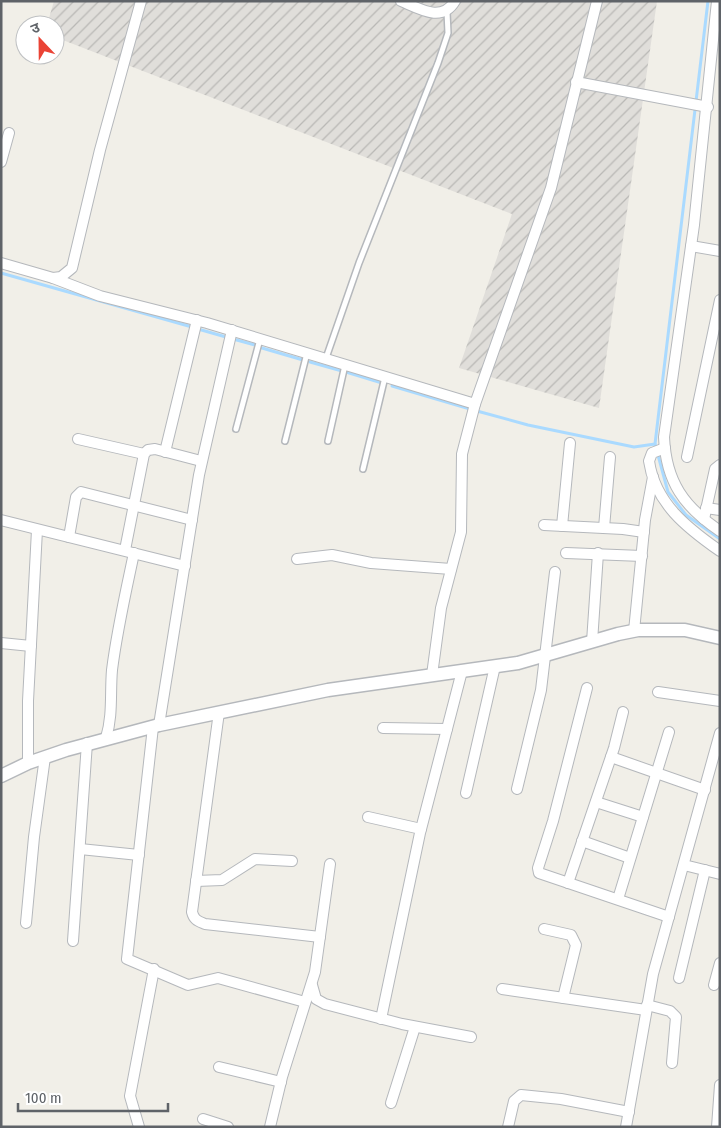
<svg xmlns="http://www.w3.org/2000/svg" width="721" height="1128" font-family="'Fira Sans Condensed','Noto Sans Devanagari',sans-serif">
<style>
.industrial{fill:url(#industrial-furrows)}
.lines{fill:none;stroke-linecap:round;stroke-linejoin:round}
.stream{stroke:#aadaff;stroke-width:3}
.service-casing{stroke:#b5b8bc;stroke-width:8}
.minor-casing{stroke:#b5b8bc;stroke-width:12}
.tertiary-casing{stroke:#b5b8bc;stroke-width:15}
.service{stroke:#fff;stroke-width:5}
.minor{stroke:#fff;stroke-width:10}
.tertiary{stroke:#fff;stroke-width:12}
</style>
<defs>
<pattern id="industrial-furrows" width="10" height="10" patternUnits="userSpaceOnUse" patternTransform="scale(1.25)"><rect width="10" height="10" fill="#e0deda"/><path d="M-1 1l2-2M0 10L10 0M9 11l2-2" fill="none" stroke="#b9b8b5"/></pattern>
</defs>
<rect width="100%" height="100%" fill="#f1efe8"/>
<path class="industrial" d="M54,1H657L599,408L459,368L512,214L55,37V25H47Z"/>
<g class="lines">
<g class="stream">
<path d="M708,1L655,444L668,492L686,515L720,539"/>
<path d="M1,273L192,327"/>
<path d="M198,329L226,337"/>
<path d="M233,339L255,345"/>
<path d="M262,348L303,360"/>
<path d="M310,362L342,371"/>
<path d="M346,372L382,383"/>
<path d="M392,386L470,409"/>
<path d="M477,411L528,425L634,447L655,444"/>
</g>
<g class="service-casing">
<g id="service">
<path d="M326,358L359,263L438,63L448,33L447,12"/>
<path d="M236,429L260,339"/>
<path d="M285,441L307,353"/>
<path d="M328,441L345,365"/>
<path d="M363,469L385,377"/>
</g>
</g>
<g class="minor-casing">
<g id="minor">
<path d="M401,1C420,9 442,23 455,1"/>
<path d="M717,1L694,225L664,437C666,482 684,507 720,531"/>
<path d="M576,82L708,107"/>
<path d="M1,162L9,133"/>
<path d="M691,246L720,251"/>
<path d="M1,263L53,278L61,277L72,268L100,150L141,1"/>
<path d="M53,278L100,296L207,323L475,404"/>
<path d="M78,439L144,454"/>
<path d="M665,448L652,453L649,461C655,503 687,528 720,551"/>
<path d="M165,452L197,320"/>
<path d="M687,457L720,300"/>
<path d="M706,508L720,510"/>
<path d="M704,519L715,469L720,465"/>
<path d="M1,520L185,566"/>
<path d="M544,525L623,529L644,532"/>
<path d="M562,526L570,443"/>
<path d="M604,528L610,457"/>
<path d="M69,537L76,497L81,492L192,520"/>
<path d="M125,550L144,454L148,450L155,449L201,461"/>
<path d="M566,553L642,556"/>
<path d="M297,559L332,555L371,563L451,569"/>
<path d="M634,631L645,520L653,477"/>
<path d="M592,642L598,553"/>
<path d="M1,643L31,646"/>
<path d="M432,675L441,608L461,532L462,454L475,404L551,188L597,1"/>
<path d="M587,688L553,821L538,868L539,873L669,917"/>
<path d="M658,692L720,701"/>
<path d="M219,712L192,912C194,920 198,921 205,924L320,937"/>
<path d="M159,725L199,475L232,330"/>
<path d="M153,727L127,959L188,985L218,978L305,1002"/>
<path d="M383,728L447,729"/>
<path d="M106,738C113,715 110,693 112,670C117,630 126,591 134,553"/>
<path d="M611,757L705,790"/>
<path d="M28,763V701L37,530"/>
<path d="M517,789L541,690L555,572"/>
<path d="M466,793L495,666"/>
<path d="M596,802L643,817"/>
<path d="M368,817L421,829"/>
<path d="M582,841L630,858"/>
<path d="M80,849L139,855"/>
<path d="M684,865L720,874"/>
<path d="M196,881L222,880L255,859L292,861"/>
<path d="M568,883L614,748L623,712"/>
<path d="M618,899L669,732"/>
<path d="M26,923L34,837L45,757"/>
<path d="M544,929L571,935L576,945L563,998"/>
<path d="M73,941L87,743"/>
<path d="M679,978L705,870"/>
<path d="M312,985L316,999L325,1004L402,1024L471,1037"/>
<path d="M714,985L720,963"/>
<path d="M502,989L646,1010"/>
<path d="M647,1005L670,1011L676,1017L672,1063"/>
<path d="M381,1019L420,833L462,671"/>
<path d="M219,1067L281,1082"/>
<path d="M391,1103L415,1027"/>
<path d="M203,1119L228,1127"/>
<path d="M139,1127L130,1096L154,969"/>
<path d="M270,1127L282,1077L315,972L330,864"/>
<path d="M508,1127L514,1101L521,1095L561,1099L629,1112"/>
<path d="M626,1127L653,974L720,733"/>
<path d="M717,1127L720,1085"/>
</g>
</g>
<g class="tertiary-casing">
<path id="tertiary" d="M1,776L28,763L66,750L159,725L328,690L518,663L618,634L638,630H685L720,638"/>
</g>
<use href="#service" class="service"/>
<use href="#minor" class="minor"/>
<use href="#tertiary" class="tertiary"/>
</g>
<rect width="721" height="1128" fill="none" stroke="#5f6368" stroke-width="5"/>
<g transform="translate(40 40) rotate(338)"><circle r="24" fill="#ffffff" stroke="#bfc1c3"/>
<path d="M0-4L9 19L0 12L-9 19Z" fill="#ea4335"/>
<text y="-8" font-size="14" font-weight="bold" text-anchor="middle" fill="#5f6368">उ</text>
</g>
<path d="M18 1103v8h150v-8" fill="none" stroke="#5f6368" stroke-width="2.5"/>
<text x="25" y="1103" font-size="15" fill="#5f6368" stroke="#ffffff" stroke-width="4" paint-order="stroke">100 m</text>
</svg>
